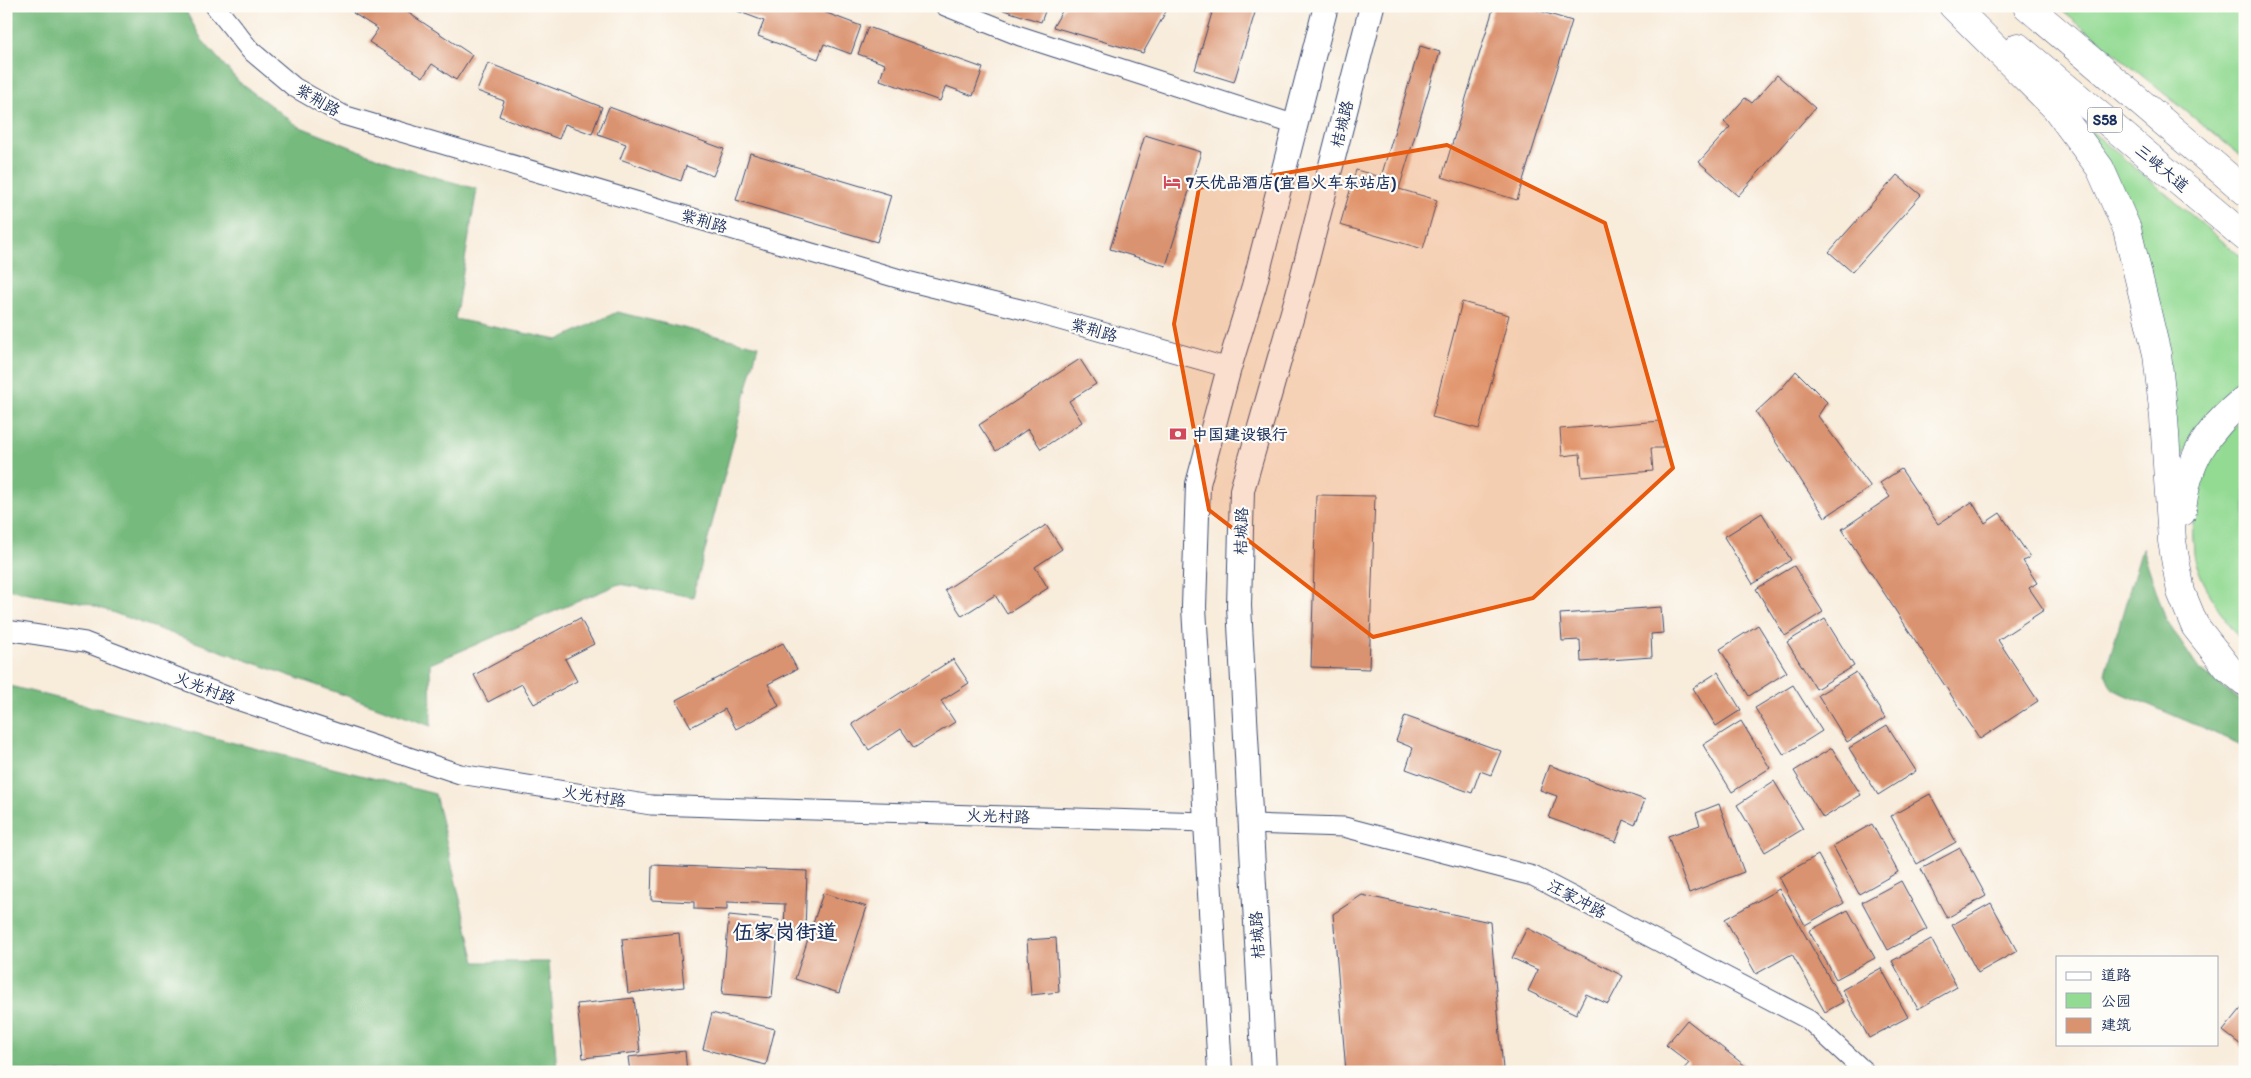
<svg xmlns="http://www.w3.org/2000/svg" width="2251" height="1078" font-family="Itim,'LXGW WenKai TC',sans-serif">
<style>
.green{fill:#93da93;stroke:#578478}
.forest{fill:#76ba7d;stroke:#48746e}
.building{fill:#da936f}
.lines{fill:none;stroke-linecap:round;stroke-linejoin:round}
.minor-casing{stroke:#3c4b71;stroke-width:21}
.major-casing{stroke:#3c4b71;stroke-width:26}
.highway-casing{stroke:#3c4b71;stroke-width:29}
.minor{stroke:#fff;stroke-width:19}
.major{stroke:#fff;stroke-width:24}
.highway{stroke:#fff;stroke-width:28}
.marked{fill:#e8590c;fill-opacity:0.2;stroke:#e8590c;stroke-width:4;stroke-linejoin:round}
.labels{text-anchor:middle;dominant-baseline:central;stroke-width:4.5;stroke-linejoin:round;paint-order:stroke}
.shield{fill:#fdfcf7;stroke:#5f6c8c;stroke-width:1}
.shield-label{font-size:15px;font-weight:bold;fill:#1b2f5e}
.street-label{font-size:16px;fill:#1b2f5e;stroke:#fdfcf7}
.poi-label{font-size:16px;font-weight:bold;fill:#1b2f5e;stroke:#fdfcf7;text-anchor:start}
.district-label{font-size:21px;font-weight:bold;fill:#1b2f5e;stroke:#fdfcf7}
</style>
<rect width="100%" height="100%" fill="#fdfcf7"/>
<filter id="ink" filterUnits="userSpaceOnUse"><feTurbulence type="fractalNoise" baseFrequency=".02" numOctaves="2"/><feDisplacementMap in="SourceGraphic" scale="10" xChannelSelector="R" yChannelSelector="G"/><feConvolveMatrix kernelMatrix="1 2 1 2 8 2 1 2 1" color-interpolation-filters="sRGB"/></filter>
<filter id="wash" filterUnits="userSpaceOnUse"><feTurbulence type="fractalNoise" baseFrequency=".0096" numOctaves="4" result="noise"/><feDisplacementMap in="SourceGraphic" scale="20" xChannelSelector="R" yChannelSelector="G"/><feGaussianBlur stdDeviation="1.12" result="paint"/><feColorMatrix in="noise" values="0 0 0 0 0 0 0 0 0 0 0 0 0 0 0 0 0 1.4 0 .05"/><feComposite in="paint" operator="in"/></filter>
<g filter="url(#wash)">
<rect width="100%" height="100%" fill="#f8ecdb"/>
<g class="green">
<path d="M2056,6H2245V159Z"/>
<path d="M2072,115L2245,260V386L2218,405L2197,428L2175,471L2171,373Z"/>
<path d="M2245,419V644C2227,626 2201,583 2195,559C2193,553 2194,545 2193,539C2190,495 2205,443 2245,419Z"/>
</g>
<g class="forest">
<path d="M6,6H183L202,40L239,82L298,126L406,169L477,189L455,319L558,340L617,312L758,346L693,597L619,584L430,664L431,726L86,603L6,589Z"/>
<path d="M2142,548L2166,620L2198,668L2245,704V746L2112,689L2105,673Z"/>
<path d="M6,685L435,794L475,962H549L557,1072H6Z"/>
</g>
<g id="blocks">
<g class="building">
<path d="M358,6H398L472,55L456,80L432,64L423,77L369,42L378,29L353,13Z"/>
<path d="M738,6H808L861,26L851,54L824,44L818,59L758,36L764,21L737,11Z"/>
<path d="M991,6H1047L1041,22Z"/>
<path d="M1065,6H1169L1143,53L1053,27Z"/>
<path d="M1214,6H1257L1234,82L1195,70Z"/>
<path d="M1494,6H1523L1572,21L1517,200L1442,177Z"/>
<path d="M868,27L983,68L973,96L946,86L940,101L880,80L885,64L858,54Z"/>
<path d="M1420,46L1440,52L1399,189L1437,200L1423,249L1340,225L1356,170L1381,177Z"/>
<path d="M488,63L602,107L592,134L565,124L559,139L499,116L504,101L477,91Z"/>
<path d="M1777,75L1815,108L1738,196L1699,162L1730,127L1724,122L1745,98L1752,103Z"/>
<path d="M609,107L724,149L713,176L686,166L681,181L620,159L626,144L598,134Z"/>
<path d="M1145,135L1201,152L1166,266L1110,249Z"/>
<path d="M750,153L891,195L877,242L736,200Z"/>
<path d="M1897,175L1921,195L1852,272L1829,252Z"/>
<path d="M1462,302L1509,315L1479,429L1432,417Z"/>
<path d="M1080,359L1096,384L1069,401L1082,422L1041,449L1028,429L996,451L979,425Z"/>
<path d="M1796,371L1827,402L1818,416L1871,487L1825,517L1756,412L1782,388Z"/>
<path d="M1661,421L1663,448H1651L1653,471L1582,477L1580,454L1562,456L1560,429Z"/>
<path d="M1901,469L1938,524L1972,502L1985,523L2000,513L2030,557L2023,561L2037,583L2029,588L2044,610L1998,640L2038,701L1980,739L1842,529L1890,497L1880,483Z"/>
<path d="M1316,495L1375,496L1369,669L1311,667Z"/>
<path d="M1762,513L1791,560L1753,584L1724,537Z"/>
<path d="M1046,525L1062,549L1035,567L1048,588L1007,614L995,595L962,616L945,590Z"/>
<path d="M1794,566L1823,612L1785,636L1756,589Z"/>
<path d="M1661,607L1663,633L1651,634L1652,657L1581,662L1580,640L1562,641L1560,614Z"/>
<path d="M580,618L594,644L565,659L577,681L534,704L522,684L488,702L474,675Z"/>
<path d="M1825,619L1854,666L1816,689L1787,642Z"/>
<path d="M1758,625L1787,672L1749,696L1720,649Z"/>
<path d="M783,643L797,669L768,684L779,706L736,729L725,709L691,727L676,700Z"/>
<path d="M953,659L969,683L941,701L955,722L914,748L901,729L869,750L852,724Z"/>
<path d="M1718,672L1741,710L1716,726L1693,688Z"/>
<path d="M1856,672L1885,718L1847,742L1818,695Z"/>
<path d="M1793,685L1822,731L1784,755L1755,708Z"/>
<path d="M1405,716L1501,751L1491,775L1480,771L1472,793L1406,769L1413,748L1396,741Z"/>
<path d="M1741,721L1770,768L1732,792L1703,745Z"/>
<path d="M1887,725L1916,771L1878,795L1849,748Z"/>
<path d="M1832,748L1861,795L1823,818L1794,771Z"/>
<path d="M1549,765L1645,800L1635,825L1624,820L1616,842L1549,818L1557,796L1540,790Z"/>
<path d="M1774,781L1803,829L1765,852L1737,805Z"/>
<path d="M1930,794L1956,842L1917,864L1891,816Z"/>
<path d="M1719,804L1744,872L1689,893L1668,836L1700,825L1696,813Z"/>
<path d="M1872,824L1898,872L1859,894L1833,846Z"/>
<path d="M1960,848L1986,896L1947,918L1921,869Z"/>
<path d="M1818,855L1844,903L1805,925L1779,877Z"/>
<path d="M652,865L807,871L805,931L784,930L785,904L727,902V910L694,909V902L651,900Z"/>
<path d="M1901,881L1927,929L1888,950L1862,902Z"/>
<path d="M1779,889L1843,1002L1825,1012L1792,954L1756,974L1725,919Z"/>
<path d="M823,893L867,907L839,993L795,979Z"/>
<path d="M1362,895L1490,922L1503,1069L1471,1072H1346L1333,914Z"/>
<path d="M1991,903L2017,951L1978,973L1952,925Z"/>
<path d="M1848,910L1875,958L1836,979L1809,931Z"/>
<path d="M729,915L779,920L772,998L722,994Z"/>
<path d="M1527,928L1623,976L1608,1004L1586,994L1576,1014L1528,991L1538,970L1512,958Z"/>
<path d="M679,933L684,987L628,993L622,939Z"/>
<path d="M1056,938L1059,992L1031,995L1027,940Z"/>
<path d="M1931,939L1957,987L1918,1009L1892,961Z"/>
<path d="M1881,968L1908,1017L1869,1038L1842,990Z"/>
<path d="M634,998L640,1052L583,1058L577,1004Z"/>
<path d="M2245,1004V1048L2223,1031Z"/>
<path d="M712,1013L775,1029L766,1065L703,1049Z"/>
<path d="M1687,1020L1753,1072H1681L1689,1063L1666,1045Z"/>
<path d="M685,1051L687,1072H630L628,1057Z"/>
</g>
</g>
</g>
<g filter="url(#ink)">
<use href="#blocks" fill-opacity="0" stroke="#3c4b71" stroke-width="1"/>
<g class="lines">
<g class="minor-casing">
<g id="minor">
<path d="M215,6L250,50L294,87L343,115L907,281L1028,311L1229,368"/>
<path d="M945,6L1020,36L1296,125"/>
<path d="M6,630L85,642L234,699L460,774L651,805L1206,822"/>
<path d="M1251,824L1344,827L1533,876L1809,1020L1865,1072"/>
</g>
</g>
<g class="major-casing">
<g id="major">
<path d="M1220,1072L1194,607L1198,484L1229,368L1254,286L1326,6"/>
<path d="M1264,1072L1239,606L1242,490L1297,298L1372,6"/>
</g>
</g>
<g class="highway-casing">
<g id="highway">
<path d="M1953,6L2055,107L2100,168L2127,229L2157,354L2164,418L2172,541L2181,592L2195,626L2228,668L2245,682"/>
<path d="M2027,6L2245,191"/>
<path d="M2018,47L2245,237"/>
<path d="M2182,512C2186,462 2207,429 2245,399"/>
</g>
</g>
<use href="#minor" class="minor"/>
<use href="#major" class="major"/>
<use href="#highway" class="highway"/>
</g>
</g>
<path class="marked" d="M1447,145L1605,223L1673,468L1533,598L1373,637L1209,510L1174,324L1199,188Z"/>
<defs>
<g id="hotel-bare" transform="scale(1.35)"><path d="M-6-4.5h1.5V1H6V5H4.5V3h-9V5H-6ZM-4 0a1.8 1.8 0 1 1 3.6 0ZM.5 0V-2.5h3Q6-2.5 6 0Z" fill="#d1495b" stroke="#fdfcf7" stroke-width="2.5" paint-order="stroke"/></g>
<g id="bank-bare" transform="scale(1.35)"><path d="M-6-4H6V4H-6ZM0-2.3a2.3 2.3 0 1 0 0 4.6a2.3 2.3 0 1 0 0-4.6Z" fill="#d1495b" stroke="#fdfcf7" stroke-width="2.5" paint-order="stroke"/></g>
</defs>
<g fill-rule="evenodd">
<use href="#hotel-bare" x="1172" y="182"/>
<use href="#bank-bare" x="1178" y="434"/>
</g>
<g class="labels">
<rect class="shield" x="2087.5" y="107.5" width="35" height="25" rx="4"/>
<g class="shield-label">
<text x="2105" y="120">S58</text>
</g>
<g class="street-label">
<text transform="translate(318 100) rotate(30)">紫荆路</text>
<text transform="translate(1342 124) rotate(-76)">桔城路</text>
<text transform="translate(2162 168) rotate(40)">三峡大道</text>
<text transform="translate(704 221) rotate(16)">紫荆路</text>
<text transform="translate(1094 330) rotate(16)">紫荆路</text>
<text transform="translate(1241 531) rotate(-88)">桔城路</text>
<text transform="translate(205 688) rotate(21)">火光村路</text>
<text transform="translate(594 796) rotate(9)">火光村路</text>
<text transform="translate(998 816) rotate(2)">火光村路</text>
<text transform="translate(1577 899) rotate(28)">汪家冲路</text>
<text transform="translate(1257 935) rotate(-93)">桔城路</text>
</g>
<g class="poi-label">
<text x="1186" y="182">7天优品酒店(宜昌火车东站店)</text>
<text x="1192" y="434">中国建设银行</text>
</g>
<g class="district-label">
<text x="785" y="931">伍家岗街道</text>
</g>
</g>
<rect width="2251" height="1078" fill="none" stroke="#fdfcf7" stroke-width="25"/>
<rect x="2056" y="956" width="162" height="90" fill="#fdfcf7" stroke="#a3aaba"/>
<rect x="2066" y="972" width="25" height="8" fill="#ffffff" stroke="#a3aaba"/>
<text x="2101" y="980" font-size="15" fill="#1b2f5e">道路</text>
<rect x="2066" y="993" width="25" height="15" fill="#93da93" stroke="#a3aaba"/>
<text x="2101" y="1006" font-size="15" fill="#1b2f5e">公园</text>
<rect x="2066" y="1018" width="25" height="15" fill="#da936f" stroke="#a3aaba"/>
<text x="2101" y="1030" font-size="15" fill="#1b2f5e">建筑</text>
</svg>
